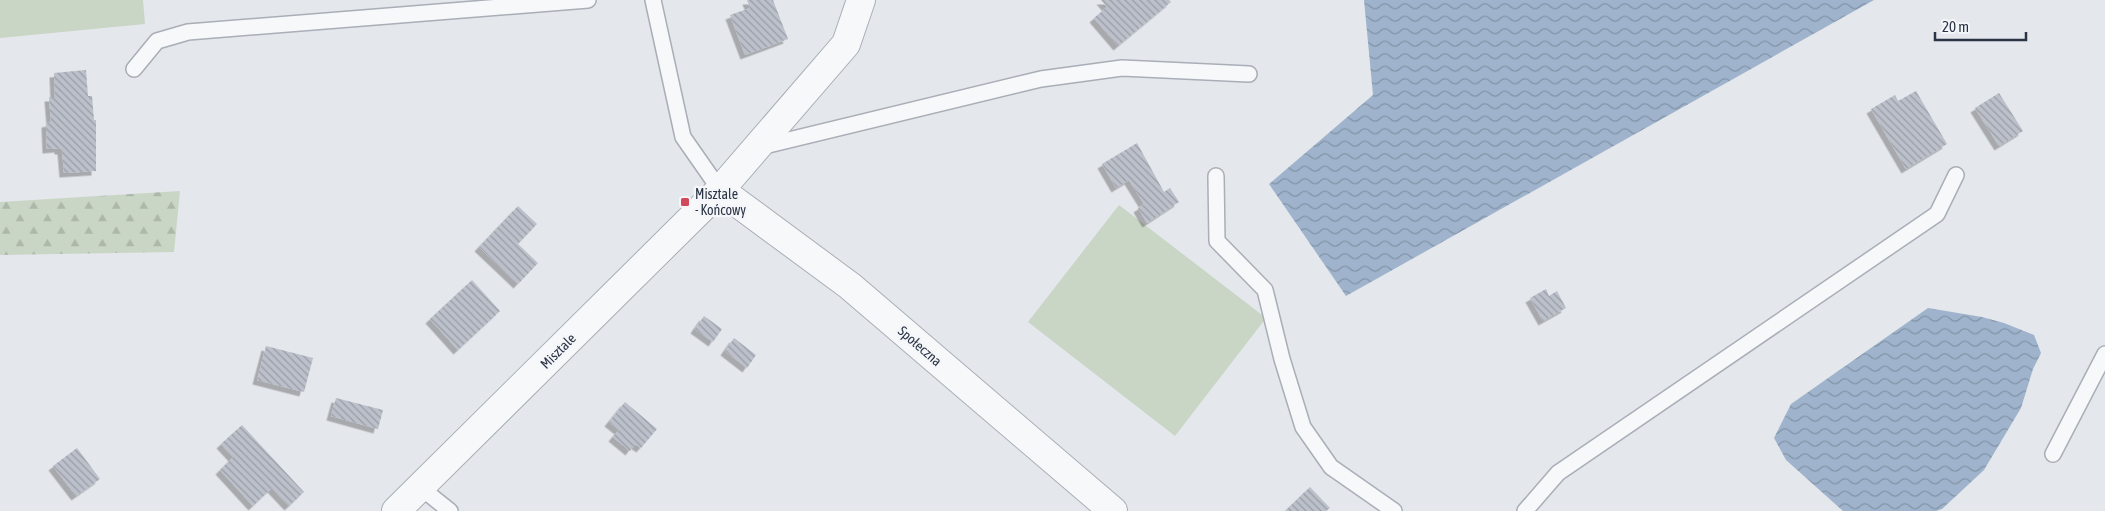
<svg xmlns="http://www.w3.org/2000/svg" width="2105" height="511" font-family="'Asap Condensed',sans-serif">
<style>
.grass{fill:#c9d6c5}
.forest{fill:url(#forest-firs)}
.water{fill:url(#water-waves)}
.building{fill:url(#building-back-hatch);filter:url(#shadow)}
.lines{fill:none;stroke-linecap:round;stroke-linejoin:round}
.lane-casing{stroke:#a9aeb7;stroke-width:18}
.street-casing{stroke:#a9aeb7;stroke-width:30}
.lane{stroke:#f7f8fa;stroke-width:15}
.street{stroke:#f7f8fa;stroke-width:28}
.poi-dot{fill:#d1495b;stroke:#f4f6f9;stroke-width:2}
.labels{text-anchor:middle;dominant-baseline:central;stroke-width:5;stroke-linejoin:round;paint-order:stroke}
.poi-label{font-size:14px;fill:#2b3445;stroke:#f4f6f9;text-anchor:start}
.street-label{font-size:14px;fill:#2b3445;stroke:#f4f6f9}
</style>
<defs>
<pattern id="forest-firs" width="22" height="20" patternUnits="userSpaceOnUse" patternTransform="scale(1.25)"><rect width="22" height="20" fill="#c9d6c5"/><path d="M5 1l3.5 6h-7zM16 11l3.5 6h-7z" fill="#adb8ab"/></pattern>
<pattern id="water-waves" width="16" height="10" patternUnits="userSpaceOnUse" patternTransform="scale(1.25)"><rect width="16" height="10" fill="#9fb4cc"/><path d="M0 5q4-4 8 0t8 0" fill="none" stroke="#8293a7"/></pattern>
<pattern id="building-back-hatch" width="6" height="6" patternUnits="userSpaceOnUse" patternTransform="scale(1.25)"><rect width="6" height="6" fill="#bbc0ca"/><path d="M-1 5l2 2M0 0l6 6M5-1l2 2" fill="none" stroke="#989da6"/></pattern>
<filter id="shadow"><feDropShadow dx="-4.5" dy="4.5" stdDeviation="0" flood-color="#0004"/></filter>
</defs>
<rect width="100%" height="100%" fill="#e4e7ec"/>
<g class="grass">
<path d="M0,0H143L145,24L0,38Z"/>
<path d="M1119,205L1266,318L1175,436L1028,322Z"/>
</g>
<path class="forest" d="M180,191L174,252L0,255V202Z"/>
<g class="water">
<path d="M1364,0H1874L1346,296L1269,184L1373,95Z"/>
<path d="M1928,308L1982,317L2004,323L2034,335L2041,353L2033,369L2021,408L1984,470L1942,509L1936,511H1843L1786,460L1774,438L1791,404Z"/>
</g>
<g class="building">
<path d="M747,0H773L788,39L745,55L730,15L750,8Z"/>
<path d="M1101,0H1169L1171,2L1118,46L1094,18L1107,7Z"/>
<path d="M86,70L88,96H92L94,120H96V171L64,173L62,150H59V148L47,149L46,123L51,122L49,97H55L54,73Z"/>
<path d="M1916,91L1947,144L1906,169L1871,109L1895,95L1898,101Z"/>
<path d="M1999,93L2023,131L1999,146L1975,108Z"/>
<path d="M1137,143L1164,192L1170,188L1179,202L1147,223L1138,208L1144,204L1129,180L1116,188L1102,164Z"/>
<path d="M518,206L537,224L518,244L538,263L518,284L479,247Z"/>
<path d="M472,280L500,311L458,350L430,319Z"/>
<path d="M1546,289L1549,296L1557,291L1566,308L1543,321L1530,298Z"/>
<path d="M704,316L722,329L713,342L695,329Z"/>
<path d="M734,338L756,355L747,368L725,351Z"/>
<path d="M266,346L313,358L304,392L257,380Z"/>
<path d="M336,398L383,410L378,429L331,416Z"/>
<path d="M625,402L657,429L641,448L635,444L630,451L613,437L619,430L609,422Z"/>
<path d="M242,425L304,492L289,506L272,488L253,506L220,470L233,457L221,444Z"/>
<path d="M77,448L100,479L76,496L53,466Z"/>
<path d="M1310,487L1330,508L1326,511H1285Z"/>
</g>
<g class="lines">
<g class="lane-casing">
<g id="lane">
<path d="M653,0L683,137L720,190"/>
<path d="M134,69L157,41L188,32L588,0"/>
<path d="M760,147L1041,79L1122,68L1249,74"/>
<path d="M1216,176L1217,241L1265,290L1282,359L1303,427L1331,467L1394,511"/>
<path d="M2053,454L2105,354"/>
<path d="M420,487L450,511"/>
<path d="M1525,511L1558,473L1937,214L1956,175"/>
</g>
</g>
<g class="street-casing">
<g id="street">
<path d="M720,190L850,286L1113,511"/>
<path d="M396,511L720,190L846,44L861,0"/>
</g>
</g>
<use href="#lane" class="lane"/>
<use href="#street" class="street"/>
</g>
<rect class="poi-dot" x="680" y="197" width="10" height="10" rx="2.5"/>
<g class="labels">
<g class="poi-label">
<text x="695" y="194">Misztale<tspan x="695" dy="16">- Końcowy</tspan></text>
</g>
<g class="street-label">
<text transform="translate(920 346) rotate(41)">Społeczna</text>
<text transform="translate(558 351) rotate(-45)">Misztale</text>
</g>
</g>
<path d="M1935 32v8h91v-8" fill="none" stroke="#2b3445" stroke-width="2.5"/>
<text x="1942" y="32" font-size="15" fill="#2b3445" stroke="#f4f6f9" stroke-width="4" paint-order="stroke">20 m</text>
</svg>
